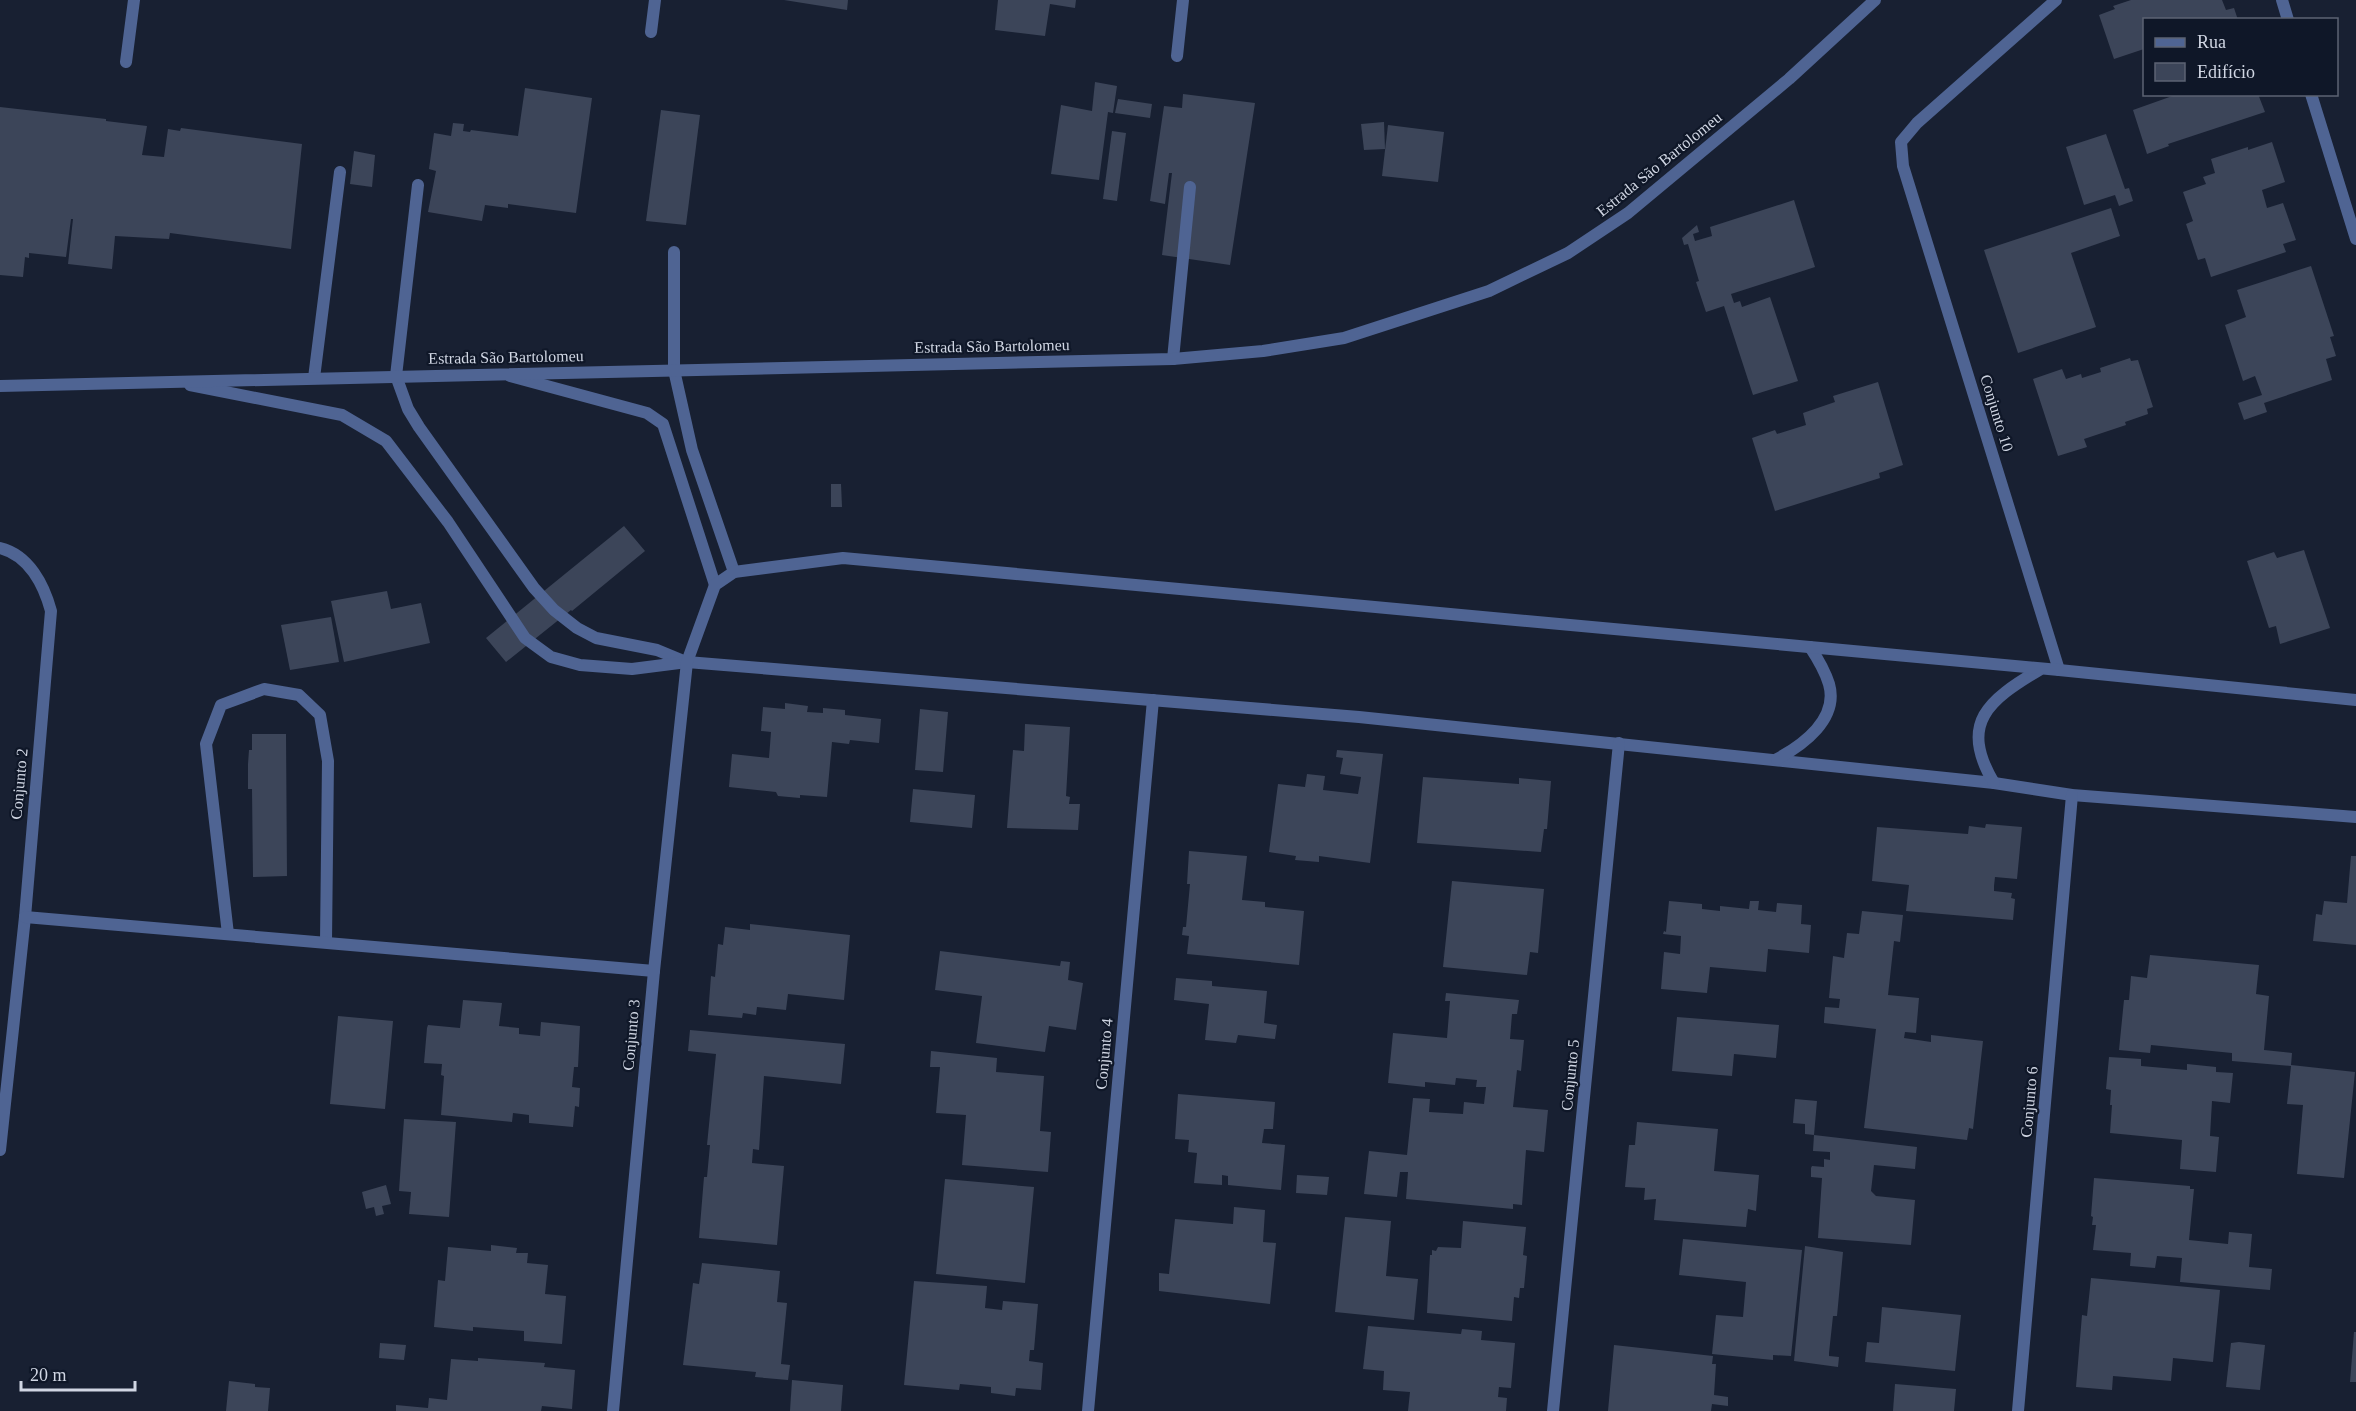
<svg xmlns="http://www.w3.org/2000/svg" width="2356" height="1411" font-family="'Times New Roman',serif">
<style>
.building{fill:#3c4559}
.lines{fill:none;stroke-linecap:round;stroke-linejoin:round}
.service{stroke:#4f6493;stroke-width:12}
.minor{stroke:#4f6493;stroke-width:12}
.tertiary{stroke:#4f6493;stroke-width:12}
.labels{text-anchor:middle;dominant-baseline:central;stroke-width:4.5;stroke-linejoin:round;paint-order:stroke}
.street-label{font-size:16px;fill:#d0d6e3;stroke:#0f1728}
</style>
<rect width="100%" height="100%" fill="#182032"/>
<g class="building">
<path d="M784,0H848L847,10Z"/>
<path d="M998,0H1076L1075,8L1050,4L1045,36L995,30Z"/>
<path d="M2131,0H2222L2226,10L2234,8L2238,20H2144V49L2114,59L2099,15L2115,9L2113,6Z"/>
<path d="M1095,82L1117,86L1113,113L1108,112L1099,180L1051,174L1061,105L1092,111Z"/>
<path d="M525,88L592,98L576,213L508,204V208L485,205L482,221L428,212L436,171L429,169L434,133L451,136L453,123L464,124L463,131L470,132L471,130L518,136Z"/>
<path d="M1183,94L1255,103L1230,265L1162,255L1172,173H1169L1165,204L1150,201L1164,106L1182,108Z"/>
<path d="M2178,94H2258L2265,112L2168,144L2169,146L2147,154L2133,110Z"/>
<path d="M1118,99L1152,104L1150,118L1115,113Z"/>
<path d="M0,107L106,119V121L147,126L142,155L164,157L168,129L180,131L181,128L302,144L291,249L170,233L169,239L115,236L112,269L68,264L73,219H71L66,257L29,253V258L25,257L23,277L0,275Z"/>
<path d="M661,110L700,115L686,225L646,221Z"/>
<path d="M1384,122L1385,149L1364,150L1361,124Z"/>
<path d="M1388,125L1444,132L1438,182L1382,176Z"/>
<path d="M1112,131L1126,133L1117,201L1103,199Z"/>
<path d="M2106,134L2125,189L2129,188L2133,201L2119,206L2115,195L2084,205L2066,147Z"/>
<path d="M2272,142L2285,182L2262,190L2267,208L2283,203L2296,240L2283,244L2286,252L2211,277L2205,258L2198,260L2186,224L2193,221L2183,192L2206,184L2203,177L2215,173L2211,159L2248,147V150Z"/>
<path d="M354,151L375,155L372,187L350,184Z"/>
<path d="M1794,200L1815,267L1731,294L1734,303L1740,301L1742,307L1770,297L1798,381L1753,395L1724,306L1706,312L1696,282L1699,281L1688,244L1684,245L1682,238L1697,225L1699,232L1693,234L1695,241L1712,236L1710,227Z"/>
<path d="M2111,208L2120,236L2071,253L2096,327L2018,353L1984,250Z"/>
<path d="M2311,266L2334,336L2330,337L2336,356L2326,359L2332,380L2264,403L2267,412L2244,420L2238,403L2262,395L2255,376L2243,381L2225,325L2246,317L2237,290Z"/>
<path d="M2130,358L2131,361L2138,360L2153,407L2147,409L2148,414L2125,422L2126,425L2084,439L2087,447L2058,456L2033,379L2062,369L2066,379L2081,374L2082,378L2101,372L2100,368Z"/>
<path d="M1878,382L1903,465L1879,473L1880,478L1775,511L1752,438L1775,430L1777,434L1806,425L1803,413L1835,402L1833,396Z"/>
<path d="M831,484H841L842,507H831Z"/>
<path d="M624,526L645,551L572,611L571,610L506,662L486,638Z"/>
<path d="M2304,550L2330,628L2280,644L2276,626L2269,628L2247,561L2274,552L2277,558Z"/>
<path d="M387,591L391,609L421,603L430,643L344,662L331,601Z"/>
<path d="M331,617L339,662L290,670L281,625Z"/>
<path d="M785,703L808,706L807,712L823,713V708L845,710V715L881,719L879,743L850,740L849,744L832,742L827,797L800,795V798L778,796L776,792L729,787L732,754L769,758L771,732L761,731L763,707L785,709Z"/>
<path d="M920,709L948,712L943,772L915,770Z"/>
<path d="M1025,724L1070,727L1066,796L1070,797L1069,804H1080L1078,830L1007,828L1013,750L1024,751Z"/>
<path d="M252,734H286L287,876L253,877L252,789H248V764L249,750H252Z"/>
<path d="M1337,750L1383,754L1370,863L1319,856V862L1295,860L1296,856L1269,852L1278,784L1305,787L1307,774L1325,776L1323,790L1358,794L1361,777L1340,774L1343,758L1336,757Z"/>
<path d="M1423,777L1519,784V778L1551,781L1547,829H1544L1541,852L1417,843Z"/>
<path d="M913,789L975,795L972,828L910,822Z"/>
<path d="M1986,824L2022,827L2017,879L1995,877L1994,886V891L2012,893L2011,898L2015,899L2013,920L1906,911L1909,885L1872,881L1877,827L1968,834L1969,826L1985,828Z"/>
<path d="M1189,851L1247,856L1242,900L1265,902V907L1304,911L1299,965L1187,954L1189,936L1182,935L1183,927H1186L1190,884H1187Z"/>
<path d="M2351,856H2356V945L2313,941L2316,914L2322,915L2324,901L2347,903Z"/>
<path d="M1452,881L1544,889L1538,953L1530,952L1527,975L1443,967Z"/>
<path d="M1669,901L1702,904V909L1720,911V906L1749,909L1750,901H1759L1758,910L1776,912L1777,903L1802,905L1801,924L1811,925L1809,953L1768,949L1766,972L1710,967L1707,993L1661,989L1664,952L1680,954L1681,936L1663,934L1664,931L1666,932Z"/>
<path d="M1862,911L1903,915L1900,942L1894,941L1888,995L1919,998L1916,1033L1905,1032L1904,1038L1931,1042V1035L1983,1041L1973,1129L1969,1128L1967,1140L1864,1128L1876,1029L1824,1023V1021L1825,1007L1839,1008L1840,999L1829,998L1833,956L1844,958L1847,933L1859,934Z"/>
<path d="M750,924L850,935L844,1000L788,994L786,1010L757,1007L756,1015L743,1013L742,1018L708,1015L711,976L715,977L718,944L723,945L725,927L750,930Z"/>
<path d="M940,951L1060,966L1061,961L1070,962L1068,980L1083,983L1076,1030L1049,1026L1045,1052L976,1043L982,996L935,990Z"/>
<path d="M2150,955L2259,965L2256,994L2269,996L2264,1050L2292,1053L2291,1065L2355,1072L2344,1178L2297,1174L2303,1105L2287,1104L2291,1066L2232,1061V1053L2151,1045L2150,1053L2119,1050L2124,1000H2129L2131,976L2147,978Z"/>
<path d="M1176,978L1212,981V986L1267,991L1264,1023L1277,1025L1275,1039L1238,1035L1236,1043L1205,1040L1209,1004L1174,1000Z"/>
<path d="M1446,993L1519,1000L1517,1014H1512L1510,1039L1524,1040L1521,1071L1517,1070L1513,1107L1548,1110L1544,1152L1526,1150L1522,1205L1513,1204V1209L1406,1199L1408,1172H1400L1397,1197L1364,1194L1369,1151L1407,1155L1413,1098L1430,1099L1429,1112L1463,1114L1464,1102L1484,1104L1486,1087H1476L1477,1080L1456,1078L1455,1085L1425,1082V1087L1388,1083L1393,1033L1447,1038L1450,1001H1445Z"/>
<path d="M463,1000L502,1003L499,1026L519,1028V1034L540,1036L541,1022L580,1026L578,1067H574L572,1087L580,1088L579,1107L575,1106L573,1127L529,1123V1115L513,1113L512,1122L441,1115L444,1076L441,1075L442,1064L424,1063L427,1028L428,1025L460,1028Z"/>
<path d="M338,1016L393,1021L385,1109L330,1104Z"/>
<path d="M1677,1017L1779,1025L1776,1058L1734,1054L1732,1076L1672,1071Z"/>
<path d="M690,1030L845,1044L841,1084L764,1076L759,1150L753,1149L752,1163L784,1166L777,1245L699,1238L704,1177H707L710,1145H707L716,1054L688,1051Z"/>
<path d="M931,1051L997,1058L996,1072L1044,1076L1040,1131L1051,1132L1048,1172L962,1165L966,1115L936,1113L940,1067H930Z"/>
<path d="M2109,1057L2141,1059V1066L2187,1070V1064L2216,1067V1072L2233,1073L2230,1103L2212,1101L2210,1136L2219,1137L2216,1172L2180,1169L2182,1140L2110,1133L2112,1105H2110L2111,1090L2106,1089Z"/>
<path d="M1178,1094L1275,1102L1273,1129H1264L1262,1143L1285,1145L1281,1190L1228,1185V1176L1222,1175V1185L1194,1183L1197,1153L1188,1152L1189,1140L1175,1139Z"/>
<path d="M1795,1099L1817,1101L1814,1135L1805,1134V1124L1793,1123Z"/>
<path d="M404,1119L456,1122L449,1217L409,1214L411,1192L399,1191Z"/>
<path d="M1637,1122L1718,1129L1714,1171L1759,1175L1756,1211L1748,1209L1746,1227L1654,1220L1656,1199L1644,1200L1645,1188L1625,1187L1629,1145H1635Z"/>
<path d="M1814,1135L1917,1147L1915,1169L1874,1165L1871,1191L1876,1196L1915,1200L1911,1245L1818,1238L1822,1178L1811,1177V1168L1812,1166L1824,1167V1159L1830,1160V1152L1813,1151Z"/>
<path d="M1297,1175L1329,1177L1327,1195L1296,1193Z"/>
<path d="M2094,1178L2190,1186V1189H2194L2189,1240L2228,1244L2229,1232L2252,1234L2249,1267L2272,1269L2270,1290L2180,1282L2182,1258L2157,1256L2155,1268L2130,1266L2131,1253L2093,1250L2096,1225H2092L2093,1217L2091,1216Z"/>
<path d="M945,1179L1034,1187L1025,1283L936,1274Z"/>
<path d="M386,1185L391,1204L382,1206L384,1214L376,1216L374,1207L366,1209L362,1192Z"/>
<path d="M1234,1207L1265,1210L1263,1242L1276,1243L1270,1304L1159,1291V1273L1169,1274L1175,1219L1233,1224Z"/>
<path d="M1345,1217L1391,1221L1386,1276L1418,1279L1414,1320L1335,1312Z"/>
<path d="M1463,1221L1526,1227L1523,1255L1527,1256L1524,1288H1520L1519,1298L1514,1297L1512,1321L1427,1313L1430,1255H1432V1250L1436,1251L1438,1247L1461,1248Z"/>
<path d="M1683,1239L1802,1250L1791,1356L1773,1355V1360L1712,1354L1716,1315L1743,1317L1746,1282L1679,1275Z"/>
<path d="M491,1245L517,1248L516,1253H528L527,1263L548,1265L545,1294L566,1296L562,1344L524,1341V1331L473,1327V1331L434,1327L438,1280L445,1281L448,1247L491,1251Z"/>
<path d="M1805,1246L1843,1252L1837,1316H1833L1829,1353V1356L1839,1357L1838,1367L1794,1361Z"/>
<path d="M702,1263L780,1271L777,1302L787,1303L781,1364L790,1365L788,1380L755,1377L756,1372L683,1365L693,1283L699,1284Z"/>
<path d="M2091,1278L2220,1290L2213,1362L2173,1358L2171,1381L2113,1376L2112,1390L2076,1387L2082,1315L2087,1316Z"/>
<path d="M914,1281L987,1286L985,1308L1002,1310L1003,1301L1038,1304L1034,1350H1030L1029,1361L1043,1363L1041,1390L1016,1388L1015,1396L991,1393V1387L960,1384L959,1390L904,1385Z"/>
<path d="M1882,1307L1961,1315L1955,1371L1865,1362L1867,1342L1879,1343Z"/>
<path d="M1368,1326L1461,1334L1462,1329L1482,1331L1481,1340L1515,1343L1511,1388L1499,1387L1498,1397L1507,1398L1506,1411H1408L1410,1392L1383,1390L1384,1371L1363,1369Z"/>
<path d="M2354,1332H2356V1382H2350Z"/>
<path d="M2239,1342L2265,1345L2260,1390L2226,1387L2231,1343Z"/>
<path d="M380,1343L406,1345L404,1360L379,1358Z"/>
<path d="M1614,1345L1713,1356L1712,1364H1716L1714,1395L1728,1397V1406L1712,1404L1711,1411H1608Z"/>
<path d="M478,1358L545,1363L544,1367L575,1370L572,1409L542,1406L541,1411H396V1405L428,1408L429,1398L447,1400L451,1359L478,1361Z"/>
<path d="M792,1380L843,1385L841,1411H790Z"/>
<path d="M229,1381L255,1384V1387L270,1388L268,1411H226Z"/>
<path d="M1895,1384L1956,1389L1954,1411H1893Z"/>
</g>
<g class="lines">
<g class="service">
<path d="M1173,359L1190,187"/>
<path d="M674,370V252"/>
<path d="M396,376L418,185"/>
<path d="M314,378L340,172"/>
<path d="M228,934L206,744L221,705L264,689L299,695L320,715L328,761L326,942"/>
</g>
<g class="minor">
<path d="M2056,0L1917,123L1901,142L1903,166L2059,670"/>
<path d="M2282,0L2288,20"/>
<path d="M651,32L655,0"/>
<path d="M1177,56L1183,0"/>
<path d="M126,62L134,0"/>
<path d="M2311,94L2356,239"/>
<path d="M674,370L692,450L734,572"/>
<path d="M396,376L408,409L419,427L534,588L554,610L577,628L596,638L657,650L686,662"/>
<path d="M510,376L647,413L663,424L715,585"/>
<path d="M190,385L342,415L386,441L448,522L525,638L551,657L580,665L632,669L687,662L1359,717L1994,783L2072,795L2356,817"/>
<path d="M0,548C29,555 44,585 51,611L25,917L0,1150"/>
<path d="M1777,759C1803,745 1839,719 1829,684C1825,671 1818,659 1810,647"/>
<path d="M1994,783C1958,723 1989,700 2039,670"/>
<path d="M25,917L654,971"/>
<path d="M613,1411L654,971L687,662L715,585L734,572L843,558L2059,670L2356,700"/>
<path d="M1088,1411L1153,700"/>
<path d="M1553,1411L1619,743"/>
<path d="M2018,1411L2072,795"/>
</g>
<path class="tertiary" d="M0,386L1173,359L1263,351L1344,338L1489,291L1568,253L1628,213L1789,79L1875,0"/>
</g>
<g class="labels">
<g class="street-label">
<text transform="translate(1659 164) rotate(-39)">Estrada São Bartolomeu</text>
<text transform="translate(992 346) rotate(-1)">Estrada São Bartolomeu</text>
<text transform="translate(506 357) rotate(-1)">Estrada São Bartolomeu</text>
<text transform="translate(1997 413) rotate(73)">Conjunto 10</text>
<text transform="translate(19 784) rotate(-85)">Conjunto 2</text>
<text transform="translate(631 1035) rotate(-85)">Conjunto 3</text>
<text transform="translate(1104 1054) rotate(-85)">Conjunto 4</text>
<text transform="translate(1570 1075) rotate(-84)">Conjunto 5</text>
<text transform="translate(2029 1102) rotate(-85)">Conjunto 6</text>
</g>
</g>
<rect x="2143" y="18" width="195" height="78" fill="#0f1728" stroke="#5c6373" stroke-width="1.5"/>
<rect x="2155" y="38" width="30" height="9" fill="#4f6493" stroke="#5c6373" stroke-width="1.5"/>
<text x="2197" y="48" font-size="18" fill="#d0d6e3">Rua</text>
<rect x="2155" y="63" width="30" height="18" fill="#3c4559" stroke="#5c6373" stroke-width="1.5"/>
<text x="2197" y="78" font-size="18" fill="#d0d6e3">Edifício</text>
<path d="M21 1381v9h114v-9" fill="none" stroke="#d0d6e3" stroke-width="3"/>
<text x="30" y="1381" font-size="18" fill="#d0d6e3" stroke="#0f1728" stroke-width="4.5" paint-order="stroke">20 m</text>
</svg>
